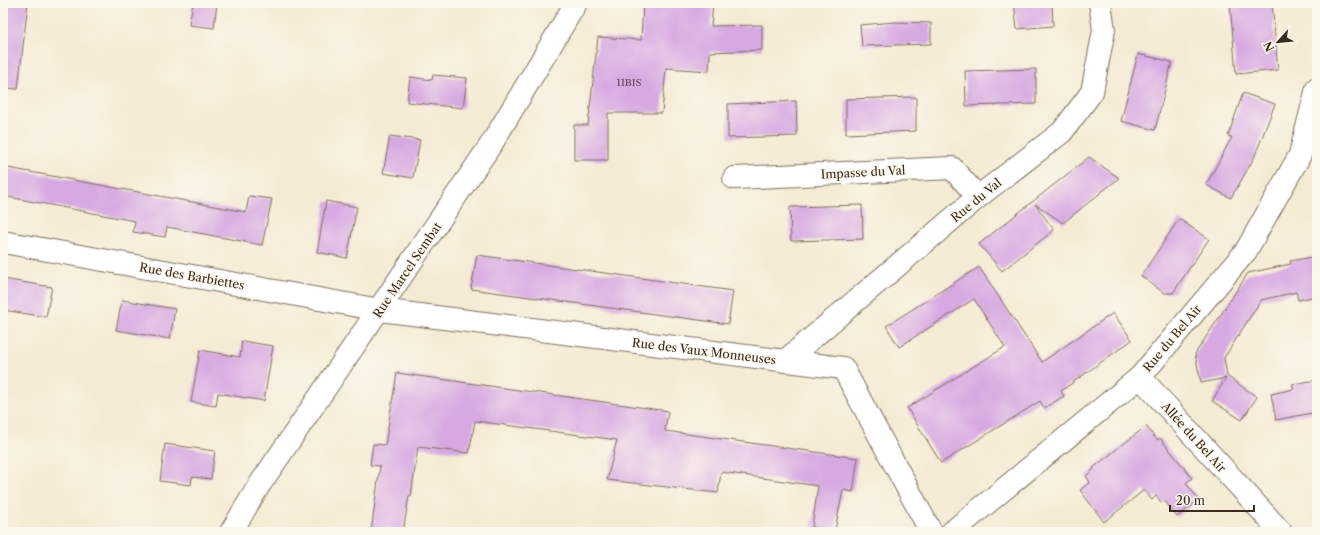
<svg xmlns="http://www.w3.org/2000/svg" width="1320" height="535" font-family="'Libre Caslon Text',serif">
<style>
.building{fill:#d7a8e2}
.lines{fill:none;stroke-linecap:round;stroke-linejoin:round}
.minor-casing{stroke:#7c6e5e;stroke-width:24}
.minor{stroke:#fff;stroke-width:22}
.labels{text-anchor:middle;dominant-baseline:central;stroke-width:3;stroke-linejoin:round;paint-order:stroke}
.number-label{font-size:10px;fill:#624a4f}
.street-label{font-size:12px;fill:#3b2a1e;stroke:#fbf7ec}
</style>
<rect width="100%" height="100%" fill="#fbf7ec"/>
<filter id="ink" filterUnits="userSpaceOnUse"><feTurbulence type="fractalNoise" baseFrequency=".025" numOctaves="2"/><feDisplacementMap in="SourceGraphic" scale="8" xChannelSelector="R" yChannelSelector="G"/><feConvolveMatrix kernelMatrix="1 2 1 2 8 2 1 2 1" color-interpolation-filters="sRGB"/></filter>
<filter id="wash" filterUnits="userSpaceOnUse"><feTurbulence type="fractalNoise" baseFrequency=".012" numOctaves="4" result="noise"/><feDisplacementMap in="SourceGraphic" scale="16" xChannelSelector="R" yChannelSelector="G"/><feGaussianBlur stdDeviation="0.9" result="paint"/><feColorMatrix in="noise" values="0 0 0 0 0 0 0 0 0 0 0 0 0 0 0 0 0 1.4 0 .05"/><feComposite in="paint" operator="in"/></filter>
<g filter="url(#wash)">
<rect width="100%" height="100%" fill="#f4ebd4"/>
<g id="blocks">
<g class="building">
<path d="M5,3H28L18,89L3,88V22Z"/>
<path d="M193,3H217L214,28L189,25Z"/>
<path d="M643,3H713L711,26L762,25V50L710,52L709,71L666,68L662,113H608V160H574V125H588L598,37L641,40Z"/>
<path d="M1014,3H1052L1053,26L1017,29Z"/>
<path d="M1230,3H1272L1278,70L1236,74Z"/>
<path d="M894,22L931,23V44L862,46L860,25Z"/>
<path d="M1138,54L1172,62L1155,130L1121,121Z"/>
<path d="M1036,69V104L966,106L965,71Z"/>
<path d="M433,75L467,78L463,108L407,102L410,77L432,80Z"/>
<path d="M1243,93L1275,104L1254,158L1231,198L1206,185L1232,137L1228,136Z"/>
<path d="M916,97V131L846,134V99Z"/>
<path d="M796,101L797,136L728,138V104Z"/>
<path d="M390,136L420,140L413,178L383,173Z"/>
<path d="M1089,157L1119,178L1063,223L1035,204L1054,230L1002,271L979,244Z"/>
<path d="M3,167L246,212L249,196L272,199L262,245L167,227L165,237L133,232L135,221L3,196Z"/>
<path d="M326,201L357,207L347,258L317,252Z"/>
<path d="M862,205L863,239L791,241L790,207Z"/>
<path d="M1179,219L1209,239L1173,293H1164L1141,276Z"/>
<path d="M477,255L733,291L728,324L471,289Z"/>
<path d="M1317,256V296L1298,300L1296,292L1261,300L1224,358L1227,376L1257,397L1242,420L1212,401L1226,378L1201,383L1195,354L1248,273L1291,264L1290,261Z"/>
<path d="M979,267L1042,362L1113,313L1132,340L1061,391L1064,396L1044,408L1040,401L941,463L907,408L1005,347L974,299L899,347L886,326Z"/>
<path d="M3,279L52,287L46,317L3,310Z"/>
<path d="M122,300L175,309L170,339L116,330Z"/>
<path d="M242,341L273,346L264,401L218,393L216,406L191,402L200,350L240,357Z"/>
<path d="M397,373L668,411L665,431L858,458L853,492L843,490L835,530L812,527L818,486L721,472L718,493L607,480L617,440L475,421L469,453L418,447L411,496H409L403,532H371L380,466L370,465L373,444L385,445Z"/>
<path d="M1317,380V412L1276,420L1271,394L1294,389L1292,384Z"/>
<path d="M1146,426L1157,440L1160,438L1192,478L1186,483L1199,500L1177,517L1165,501L1162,503L1156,496L1152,500L1144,490L1104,522L1080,490L1090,482L1086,476L1094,469L1093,468Z"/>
<path d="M165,444L215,451L211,479L192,477L191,485L160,481Z"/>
</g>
</g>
</g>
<g filter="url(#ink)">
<use href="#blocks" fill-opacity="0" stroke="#7c6e5e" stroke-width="1"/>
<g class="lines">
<g class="minor-casing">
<g id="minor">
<path d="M734,178L952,168L978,197"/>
<path d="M3,242L380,310L843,368L931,532"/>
<path d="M785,361L978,197L1062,132L1092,92L1104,30L1100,3"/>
<path d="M1140,377L1281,532"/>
<path d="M231,532L258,487L492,143L576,3"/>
<path d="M952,532L1140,377L1246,251L1300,155L1317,88"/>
</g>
</g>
<use href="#minor" class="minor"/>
</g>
</g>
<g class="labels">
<g class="number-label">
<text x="629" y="82">11BIS</text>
</g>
<g class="street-label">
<text transform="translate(863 172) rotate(-3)">Impasse du Val</text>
<text transform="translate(976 200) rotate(-39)">Rue du Val</text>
<text transform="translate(407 270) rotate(-56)">Rue Marcel Sembat</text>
<text transform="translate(192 276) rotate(10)">Rue des Barbiettes</text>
<text transform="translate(1172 338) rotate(-50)">Rue du Bel Air</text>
<text transform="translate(704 351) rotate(7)">Rue des Vaux Monneuses</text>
<text transform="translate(1194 437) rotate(48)">Allée du Bel Air</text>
</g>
</g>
<rect width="1320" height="535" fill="none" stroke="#fbf7ec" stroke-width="16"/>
<g transform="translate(1278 42) rotate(243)" stroke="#fbf7ec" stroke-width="3" paint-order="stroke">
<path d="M0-3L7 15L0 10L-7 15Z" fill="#3b2a1e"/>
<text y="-6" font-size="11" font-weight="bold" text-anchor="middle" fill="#3b2a1e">N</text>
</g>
<path d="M1170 505v6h84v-6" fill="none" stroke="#3b2a1e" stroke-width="2"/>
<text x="1176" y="505" font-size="12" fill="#3b2a1e" stroke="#fbf7ec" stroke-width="3" paint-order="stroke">20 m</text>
</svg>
